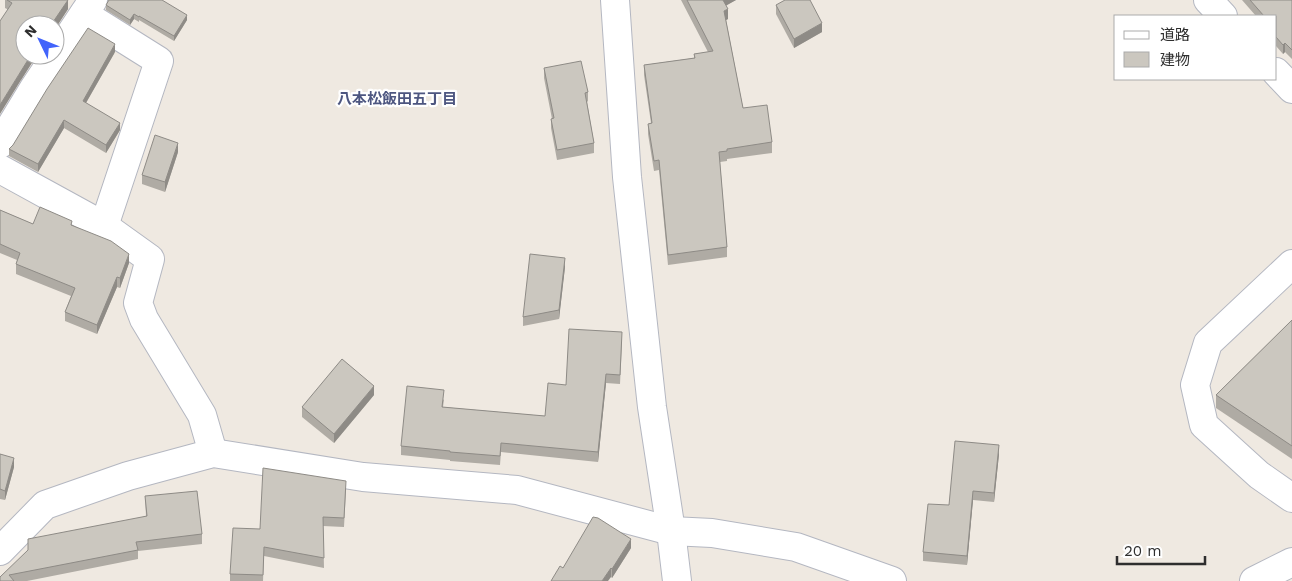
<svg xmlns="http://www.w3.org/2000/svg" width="1292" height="581" font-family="'Work Sans','Noto Sans JP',sans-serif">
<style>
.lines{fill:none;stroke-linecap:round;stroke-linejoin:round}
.minor-casing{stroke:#b4b7c1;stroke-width:30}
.minor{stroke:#fff;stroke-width:28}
.wall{fill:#afaba4}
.shaded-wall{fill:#8e8b86}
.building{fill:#cbc7bf;stroke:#8e8b86}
.labels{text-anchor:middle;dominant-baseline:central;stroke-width:4.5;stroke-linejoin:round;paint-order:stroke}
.neighbourhood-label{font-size:15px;font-weight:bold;fill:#4d5680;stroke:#fff}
</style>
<rect width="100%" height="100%" fill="#efe9e1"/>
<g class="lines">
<g class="minor-casing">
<g id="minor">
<path d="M615,0L627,177L652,407L671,531L677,581"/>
<path d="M1208,0L1223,16"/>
<path d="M84,14L159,61L104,226"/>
<path d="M1276,72L1292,89"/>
<path d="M0,144L34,88L93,0"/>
<path d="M0,169L104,226L150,259L138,303L144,319L202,415L213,453"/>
<path d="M1292,264L1208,343L1195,385L1204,425L1259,475L1292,498"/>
<path d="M0,551L45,505L128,476L213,453L363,477L517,490L671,531L712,533L796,547L892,581"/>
<path d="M1254,581L1292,562"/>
</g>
</g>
<use href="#minor" class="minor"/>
</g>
<g class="wall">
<path d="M5,0H68V9L55,29V25L21,80L7,9L5,8Z"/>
<path d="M681,0H736L726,5L728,19L726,20L743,108L772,142V153L727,159V161L720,162L727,247V257L668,265L659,170L654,171L648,134V124L651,123L644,75V65L694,58V54L708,52Z"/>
<path d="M1242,0H1292V59L1285,52L1283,54L1276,46V16H1256Z"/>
<path d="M106,5L187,20L174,41L139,20V22L134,19L130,25L106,10Z"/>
<path d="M776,5L822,32L794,48L776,14Z"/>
<path d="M115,52L86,103L120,130L106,153L64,128L38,172L9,156V149Z"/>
<path d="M544,68L588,92V101L587,102L594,143V153L557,160L551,128V119H552L544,78Z"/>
<path d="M178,152L165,192L142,184V175Z"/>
<path d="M0,210L33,224L72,225L129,263L120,288L117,287L97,334L65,321V312L71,296L16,274V264L17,260L0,253Z"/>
<path d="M565,267L559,319L523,326V317Z"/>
<path d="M1292,320V459L1216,408V395Z"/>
<path d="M622,342L620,384L606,383L598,462L501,452L500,465L450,461V460L401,455V446L444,399L443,407L545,416L566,385Z"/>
<path d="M374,395L334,443L302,417V407Z"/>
<path d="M0,454L14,467L5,500L0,499Z"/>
<path d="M999,454L994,502L973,500L967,565L923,561V552L949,505Z"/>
<path d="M346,490L344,527L323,526L324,568L264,556L263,581H230V574L260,529Z"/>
<path d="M145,496L202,534V544L138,551V559L27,581H0L28,550L146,516Z"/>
<path d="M631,548L612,578L611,577L563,568Z"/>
</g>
<g class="shaded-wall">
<path d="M68,0V9L55,29V25H51Z"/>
<path d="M722,0H736L722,8Z"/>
<path d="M728,9V19L724,21V11Z"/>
<path d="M134,14V19L130,25V20Z"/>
<path d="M187,15V20L174,41V36Z"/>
<path d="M822,23V32L794,48V39Z"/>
<path d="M1285,43V52L1283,54V45Z"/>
<path d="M115,44V52L83,108V101Z"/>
<path d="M31,55H37L21,80L0,114V105Z"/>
<path d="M64,120V128L38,172V164Z"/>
<path d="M120,123V130L106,153V145Z"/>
<path d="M178,143V152L165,192V182Z"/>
<path d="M129,254V263L120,288V278Z"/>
<path d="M565,258V267L559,319V310Z"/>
<path d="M117,277V287L97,334V325Z"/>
<path d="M606,374V383L598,462V452Z"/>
<path d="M374,386V395L334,443V434Z"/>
<path d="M999,445V454L994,502V493Z"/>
<path d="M14,458V467L5,500V491Z"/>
<path d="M973,491V500L967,565V556Z"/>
<path d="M631,539V548L612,578V569Z"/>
<path d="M611,568V577L608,581H602Z"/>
</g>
<g class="building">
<path d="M7,0H68L51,25H25V55H31L0,105V21L12,3Z"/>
<path d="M109,0H162L187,15L174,36L139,16V17L134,14L130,20L106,5Z"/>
<path d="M687,0H723L728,9L724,11L743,108L767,105L772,142L727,149V151L719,152L727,247L668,255L659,160L654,161L648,124L652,123L644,65L695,58L694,54L713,51Z"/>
<path d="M785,0H810L822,23L794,39L776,5Z"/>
<path d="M1250,0H1292V50L1285,43L1283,45L1276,37V16H1264Z"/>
<path d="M88,28L115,44L83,101L120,123L106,145L64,120L38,164L9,149L13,145L47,89Z"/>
<path d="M581,61L588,92L585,93L594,143L557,150L551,119L554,118L544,68Z"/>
<path d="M155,135L178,143L165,182L142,175Z"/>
<path d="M40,207L72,221L71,225L111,241L129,254L120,278L117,277L97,325L65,312L75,288L16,264L20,253L0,244V210L33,224Z"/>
<path d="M530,254L565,258L559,310L523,317Z"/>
<path d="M1292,320V446L1216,395Z"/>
<path d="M569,329L622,332L620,375L606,374L598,452L501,443L500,456L450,452V451L401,446L407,386L444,390L442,407L545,416L548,383L566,385Z"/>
<path d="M342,359L374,386L334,434L302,407Z"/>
<path d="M955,441L999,445L994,493L973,491L967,556L923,552L928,504L949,505Z"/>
<path d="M0,454L14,458L5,491L0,489Z"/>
<path d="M263,468L346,481L344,518L323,517L324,558L264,547L263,575L230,574L233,528L260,529Z"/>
<path d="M197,491L202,534L136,542L138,550L9,575L14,581H0V577L28,550V539L147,516L145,496Z"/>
<path d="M593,517L598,518L631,539L612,569L611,568L602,581H551L560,566L563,568Z"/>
</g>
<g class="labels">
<g class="neighbourhood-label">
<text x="397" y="99">八本松飯田五丁目</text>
</g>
</g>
<rect x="1114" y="15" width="162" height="65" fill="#ffffff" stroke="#ababab"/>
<rect x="1124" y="31" width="25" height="8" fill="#ffffff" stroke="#ababab"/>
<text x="1160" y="40" font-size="15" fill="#2e2e2e">道路</text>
<rect x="1124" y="52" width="25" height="15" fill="#cbc7bf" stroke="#ababab"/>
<text x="1160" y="65" font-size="15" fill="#2e2e2e">建物</text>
<g transform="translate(40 40) rotate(313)"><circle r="24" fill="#ffffff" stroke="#ababab"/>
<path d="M0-4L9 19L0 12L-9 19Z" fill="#4264fb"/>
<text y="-8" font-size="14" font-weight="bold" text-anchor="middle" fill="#2e2e2e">N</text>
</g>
<path d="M1117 556v8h88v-8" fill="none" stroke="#2e2e2e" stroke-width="2.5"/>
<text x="1124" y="556" font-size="15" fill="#2e2e2e" stroke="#ffffff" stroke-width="4" paint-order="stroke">20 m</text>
</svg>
